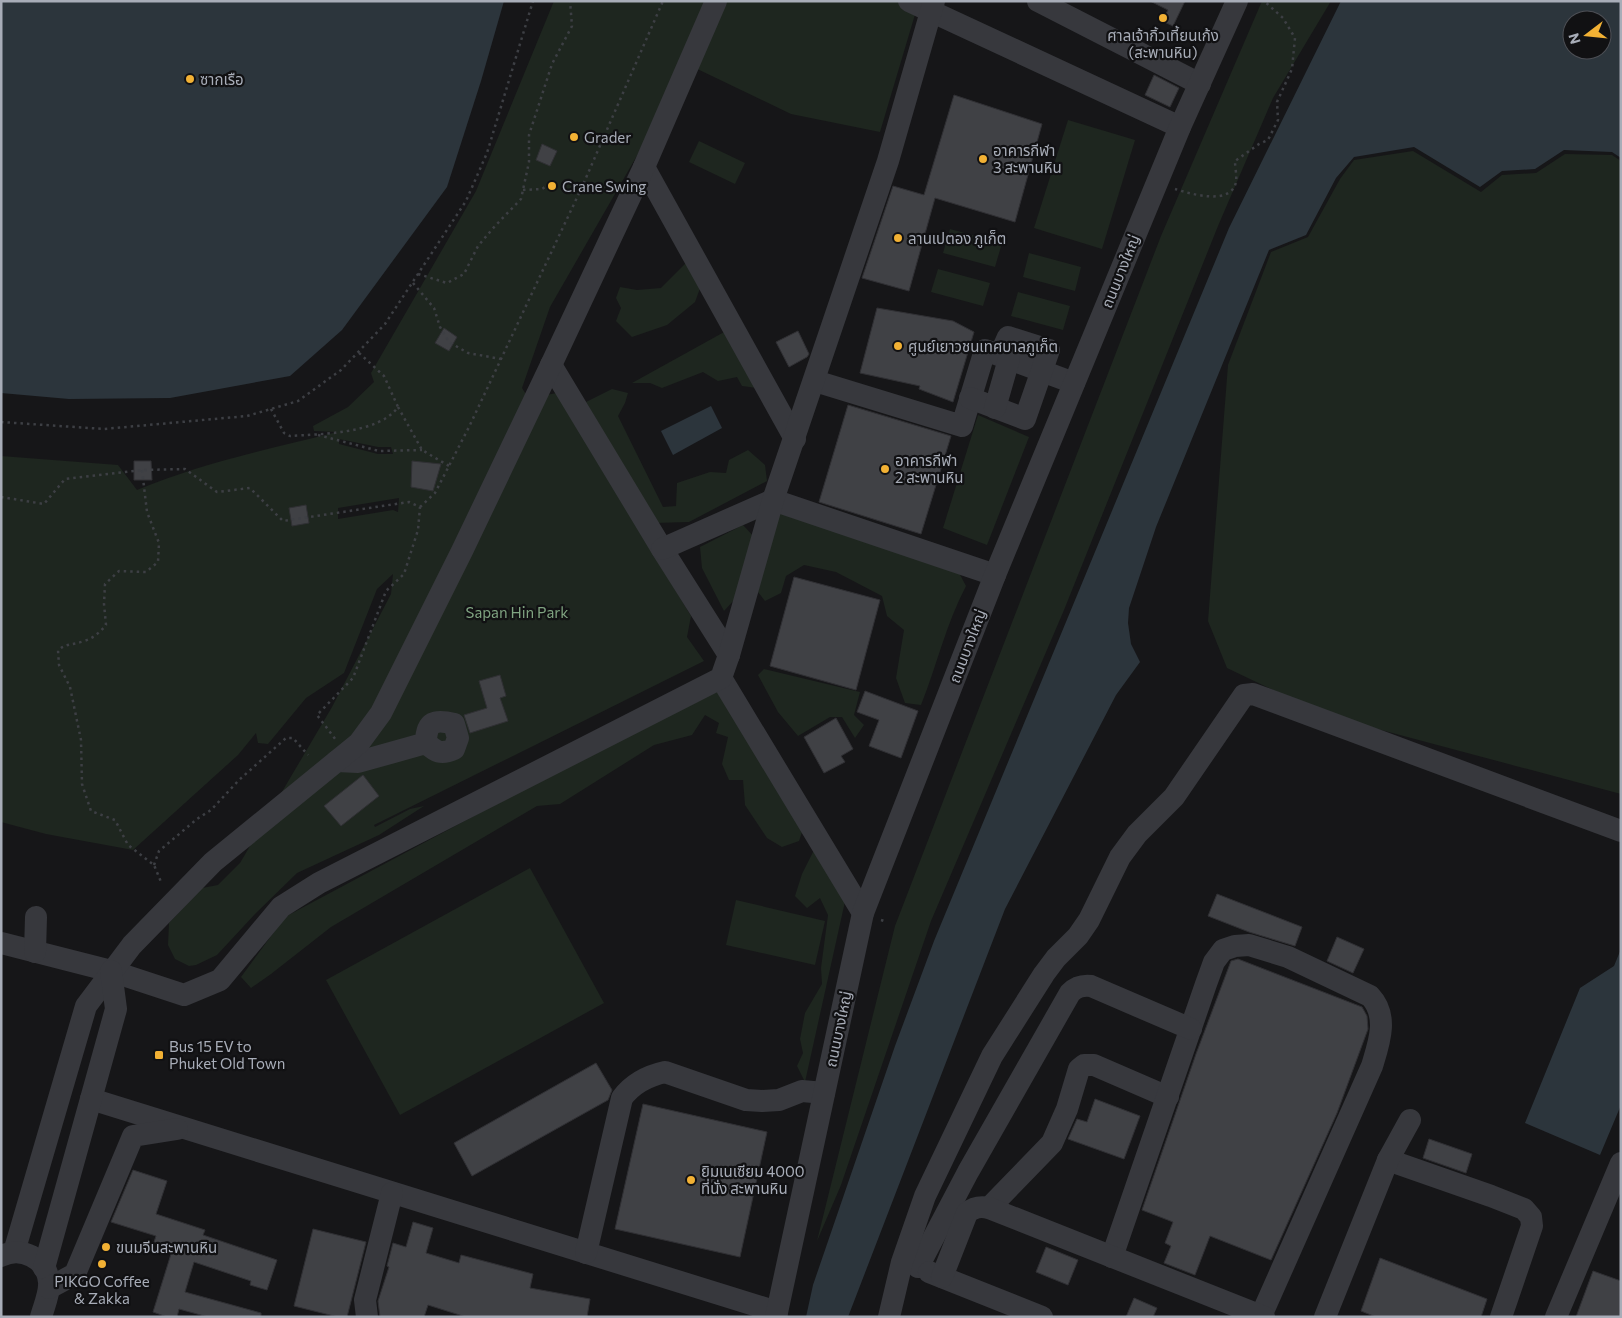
<svg xmlns="http://www.w3.org/2000/svg" width="1622" height="1318" font-family="Commissioner,'Noto Sans Thai',sans-serif">
<style>
.green{fill:#1e261f;fill-rule:evenodd}
.water{fill:#2c353c;fill-rule:evenodd}
.building{fill:#404145;stroke:#303034}
.lines{fill:none;stroke-linecap:round;stroke-linejoin:round}
.path{stroke:#3d3f44;stroke-width:2.5;stroke-dasharray:2.5 4;stroke-linecap:butt}
.minor{stroke:#37383d;stroke-width:22}
.poi-dot{fill:#f2b134;stroke:#111113;stroke-width:2}
.labels{text-anchor:middle;dominant-baseline:central;stroke-width:4.5;stroke-linejoin:round;paint-order:stroke}
.poi-label{font-size:15px;fill:#a8adb8;stroke:#111113;text-anchor:start}
.street-label{font-size:15px;fill:#a8adb8;stroke:#111113}
.park-label{font-size:15px;fill:#7fa381;stroke:#111113}
</style>
<rect width="100%" height="100%" fill="#161618"/>
<g class="green">
<path d="M554,1H919L880,132L791,114L689,65L550,307L522,388L538,413L546,395L557,393L691,616L687,637L704,661L374,825L375,827L410,809L424,806L379,835L297,873L255,914L217,955L196,965L189,966L175,959L168,945L169,923L202,888L218,885L240,863L332,707L391,594L393,574L377,589L344,673L306,698L268,744L258,743L256,733L238,755L133,850L46,834L1,822V456L118,465L137,490C201,463 269,449 337,432L314,431L313,426L348,407L374,382L371,373L476,191ZM339,439L378,447H391L393,454H378L339,444ZM399,498L398,512L393,510L338,519V508Z"/>
<path d="M1262,1H1331L1273,98L1218,226L1064,610L931,921L841,1185L817,1241L895,926L1161,236Z"/>
<path d="M1068,120L1135,140L1102,249L1034,228Z"/>
<path d="M699,141L745,163L735,184L689,162Z"/>
<path d="M1413,151L1481,192L1502,175L1536,173L1565,154L1612,155L1621,161V794L1325,715L1227,668L1208,621L1228,365L1271,252L1308,237L1340,179L1354,160Z"/>
<path d="M950,229L1002,243L995,267L943,253Z"/>
<path d="M1029,253L1081,267L1075,291L1023,277Z"/>
<path d="M689,260L703,280L695,302L667,325L632,337L616,321L621,308L616,298L620,287L637,290L661,288Z"/>
<path d="M938,269L990,283L983,306L931,292Z"/>
<path d="M1018,292L1070,306L1063,330L1011,316Z"/>
<path d="M726,331L757,388L742,386L737,377L718,381L703,372L662,388L650,383H632Z"/>
<path d="M612,389L628,393L625,403L618,416L663,507L676,506L677,483L710,472L726,473L729,460L748,450L765,465L767,481L689,522L654,523L586,402Z"/>
<path d="M978,415L1029,437L987,545L943,528Z"/>
<path d="M778,510L957,569L966,586C946,624 937,665 921,705L905,703L896,678L904,630L887,616L882,596L836,572L804,565L786,576L781,593L765,601L758,592Z"/>
<path d="M743,525L754,537L734,600L724,611L702,568L700,547Z"/>
<path d="M764,669L860,692L854,715L864,725L855,738L842,717H830L798,736L778,712L758,675Z"/>
<path d="M719,685L804,826L799,841L782,847L767,838L745,805L743,780H729L722,764L728,737L716,733L719,723L705,715L692,735L654,745L560,804L537,806L331,927L271,974L251,988L241,977L285,917Z"/>
<path d="M815,848L846,897L805,1082L797,1066L803,1053L800,1039L805,1013L822,984L821,968L828,915L820,898L807,908L795,896L802,874Z"/>
<path d="M530,868L604,1003L400,1115L326,980Z"/>
<path d="M736,900L825,921L815,965L726,945Z"/>
</g>
<g class="water">
<path d="M1,1H504L481,81L447,187L342,330L290,376L170,398L69,399L1,393Z"/>
<path d="M1341,1H1621V158L1612,152L1564,150L1535,169L1502,171L1480,187L1414,147L1354,157L1336,178L1306,235L1269,250L1156,527L1129,608L1128,623L1131,644L1140,662L1116,695L1005,909L848,1317H806L813,1285L895,1046L934,941L1229,228ZM1572,20H1602V50H1572Z"/>
<path d="M711,406L722,428L673,455L661,431Z"/>
<path d="M1621,949V1105L1600,1155L1525,1123L1580,988L1614,966Z"/>
</g>
<g class="building">
<path d="M1150,1H1185L1173,26L1162,21L1168,10Z"/>
<path d="M1154,75L1179,88L1170,107L1145,95Z"/>
<path d="M954,95L1042,124L1015,222L935,198L909,291L862,278L893,186L924,195Z"/>
<path d="M542,144L557,151L550,166L536,160Z"/>
<path d="M877,308L953,321L974,332L953,402L919,389L920,386L860,373Z"/>
<path d="M444,328L457,337L449,351L435,343Z"/>
<path d="M798,331L809,354L807,357L789,367L776,342Z"/>
<path d="M848,405L951,436L921,534L819,502Z"/>
<path d="M134,461H151L152,480H134Z"/>
<path d="M412,461L441,464L433,491L411,487Z"/>
<path d="M306,505L309,523L292,526L289,508Z"/>
<path d="M794,577L880,600L856,690L770,666Z"/>
<path d="M500,675L506,696L500,698L508,721L470,733L464,715L487,708L479,681Z"/>
<path d="M865,691L918,711L901,758L869,746L879,720L857,712Z"/>
<path d="M836,718L853,749L841,756L845,762L824,773L804,737Z"/>
<path d="M363,775L379,796L341,826L324,806Z"/>
<path d="M1217,894L1302,927L1295,946L1249,932L1208,916Z"/>
<path d="M1337,937L1364,949L1353,973L1327,961Z"/>
<path d="M1238,959L1362,1007L1367,1016L1368,1029L1337,1113L1271,1260L1210,1236L1195,1275L1164,1263L1171,1246L1165,1243L1173,1222L1142,1210L1196,1054L1231,961Z"/>
<path d="M596,1063L612,1090L608,1100L472,1176L454,1143Z"/>
<path d="M1095,1099L1140,1116L1124,1159L1068,1139L1077,1119L1087,1122Z"/>
<path d="M643,1104L767,1132L740,1257L615,1229Z"/>
<path d="M1429,1139L1472,1154L1466,1173L1423,1158Z"/>
<path d="M133,1170L167,1181L156,1214L205,1230L203,1235L277,1260L267,1290L250,1285L251,1281L194,1262L185,1292L261,1313V1317H208L179,1309L177,1317H167L153,1312L171,1254L152,1248L156,1236L111,1222Z"/>
<path d="M413,1222L433,1228L426,1253L459,1263L461,1255L533,1274L530,1288L590,1299L587,1317H466L428,1305L424,1317H380L378,1301L389,1267L387,1266L393,1243L406,1247Z"/>
<path d="M313,1229L366,1242L347,1317H338L294,1306Z"/>
<path d="M1046,1247L1078,1260L1068,1285L1036,1272Z"/>
<path d="M1380,1258L1487,1299L1481,1317H1376L1361,1311Z"/>
<path d="M1593,1271L1621,1281V1317H1576Z"/>
<path d="M1134,1298L1157,1308L1153,1317H1126Z"/>
</g>
<g class="lines">
<g class="path">
<path d="M1175,189C1191,194 1231,206 1236,182C1237,176 1235,167 1235,161L1259,144L1268,140L1278,120L1277,102L1292,69L1295,38L1283,18L1264,1"/>
<path d="M523,190L542,189L551,183"/>
<path d="M418,274L447,283L464,274L478,246L495,226L521,199L529,162V135L552,64L572,26L570,1"/>
<path d="M413,283L434,308L440,327L449,342L468,353L501,359"/>
<path d="M398,407L422,450L449,466"/>
<path d="M271,409L284,433L290,436C320,434 379,434 398,407L384,376L358,352"/>
<path d="M1,422L104,429L247,416L298,401L341,370L385,324L466,201L487,153L533,1"/>
<path d="M318,435L379,451L422,450"/>
<path d="M142,470L147,512L159,543L158,562L146,572L119,571L105,584L104,604L106,625C100,632 94,638 84,641C74,645 67,643 58,650L59,665L70,687L81,740L82,784L91,811L115,820L128,845L154,865L161,882"/>
<path d="M1,497L44,504L65,479L142,470L185,469L217,492L250,488L283,521L409,502L420,507L418,530L404,574L386,591L353,678L317,715L336,740"/>
<path d="M420,507L435,493L469,427L582,187L663,1"/>
<path d="M154,865L159,851L197,819L211,810L239,780L286,738H293L308,755"/>
<path d="M881,920L887,922"/>
</g>
<g class="minor">
<path d="M909,1L1180,127"/>
<path d="M1038,1L1200,84"/>
<path d="M644,167L795,439"/>
<path d="M551,365L662,549L729,655"/>
<path d="M815,381L962,426L985,350L1074,383"/>
<path d="M970,398L1025,419L1049,350L1008,337L1000,355"/>
<path d="M995,408L1009,359"/>
<path d="M662,549L773,500L995,575"/>
<path d="M721,678L863,913"/>
<path d="M337,761L358,762L426,743C436,752 441,755 454,749L458,738L454,724C435,719 426,721 426,743"/>
<path d="M1,943L111,971L184,995L220,980L281,907L319,883L721,678L729,655L773,500L888,161L934,1"/>
<path d="M35,952L36,917"/>
<path d="M91,1099L777,1312"/>
<path d="M1388,1160L1491,1196L1524,1209L1531,1217L1532,1226L1501,1317"/>
<path d="M989,1208L1052,1143L1067,1109L1079,1069L1084,1065H1094L1168,1097"/>
<path d="M14,1252L86,1006L132,945L213,862L359,743L381,713L462,551L551,365L644,167L716,1"/>
<path d="M586,1253L622,1098C633,1083 647,1076 665,1072L746,1100L762,1101L779,1100L802,1091L824,1093"/>
<path d="M1,1256C21,1246 47,1258 49,1282C50,1293 44,1306 41,1317"/>
<path d="M1112,1257L1206,984L1214,962L1223,950L1235,946L1249,945L1288,957L1370,996C1389,1016 1379,1043 1372,1066L1261,1316"/>
<path d="M918,1267L968,1172L1070,993C1076,987 1082,985 1091,986L1191,1029"/>
<path d="M44,1268L116,1009L111,971"/>
<path d="M929,1272L1042,1317"/>
<path d="M942,1277L967,1213C974,1207 980,1206 989,1208L1264,1317"/>
<path d="M49,1288L75,1274L133,1136L177,1129"/>
<path d="M367,1317L365,1300L392,1193"/>
<path d="M776,1317L863,913L995,575L1180,127L1237,1"/>
<path d="M889,1317L902,1262L925,1196L992,1056L1044,974L1056,958L1078,936L1089,920L1120,857L1137,834L1174,797L1244,695L1253,694L1621,831"/>
<path d="M1325,1317L1388,1160L1410,1120"/>
<path d="M1556,1317L1621,1163"/>
</g>
</g>
<g class="poi-dot">
<circle cx="1163" cy="18" r="5"/>
<circle cx="190" cy="79" r="5"/>
<circle cx="574" cy="137" r="5"/>
<circle cx="983" cy="159" r="5"/>
<circle cx="552" cy="186" r="5"/>
<circle cx="898" cy="238" r="5"/>
<circle cx="898" cy="346" r="5"/>
<circle cx="885" cy="469" r="5"/>
<rect x="154" y="1050" width="10" height="10" rx="2.5"/>
<circle cx="691" cy="1180" r="5"/>
<circle cx="106" cy="1247" r="5"/>
<circle cx="102" cy="1264" r="5"/>
</g>
<g class="labels">
<g class="poi-label">
<text x="1163" y="35" text-anchor="middle">ศาลเจ้ากิ้วเที้ยนเก้ง<tspan x="1163" dy="17">(สะพานหิน)</tspan></text>
<text x="200" y="79">ซากเรือ</text>
<text x="584" y="137">Grader</text>
<text x="993" y="150">อาคารกีฬา<tspan x="993" dy="17">3 สะพานหิน</tspan></text>
<text x="562" y="186">Crane Swing</text>
<text x="908" y="238">ลานเปตอง ภูเก็ต</text>
<text x="908" y="346">ศูนย์เยาวชนเทศบาลภูเก็ต</text>
<text x="895" y="460">อาคารกีฬา<tspan x="895" dy="17">2 สะพานหิน</tspan></text>
<text x="169" y="1046">Bus 15 EV to<tspan x="169" dy="17">Phuket Old Town</tspan></text>
<text x="701" y="1171">ยิมเนเซียม 4000<tspan x="701" dy="17">ที่นั่ง สะพานหิน</tspan></text>
<text x="116" y="1247">ขนมจีนสะพานหิน</text>
<text x="102" y="1281" text-anchor="middle">PIKGO Coffee<tspan x="102" dy="17">&amp; Zakka</tspan></text>
</g>
<g class="street-label">
<text transform="translate(1120 271) rotate(-68)">ถนนบางใหญ่</text>
<text transform="translate(967 646) rotate(-69)">ถนนบางใหญ่</text>
<text transform="translate(838 1029) rotate(-78)">ถนนบางใหญ่</text>
</g>
<g class="park-label">
<text x="517" y="612">Sapan Hin Park</text>
</g>
</g>
<rect width="1622" height="1318" fill="none" stroke="#a8adb8" stroke-width="5"/>
<g transform="translate(1587 35) rotate(254)"><circle r="24" fill="#111113" stroke="#4d4f55"/>
<path d="M0-4L9 19L0 12L-9 19Z" fill="#f2b134"/>
<text y="-8" font-size="14" font-weight="bold" text-anchor="middle" fill="#a8adb8">N</text>
</g>
</svg>
